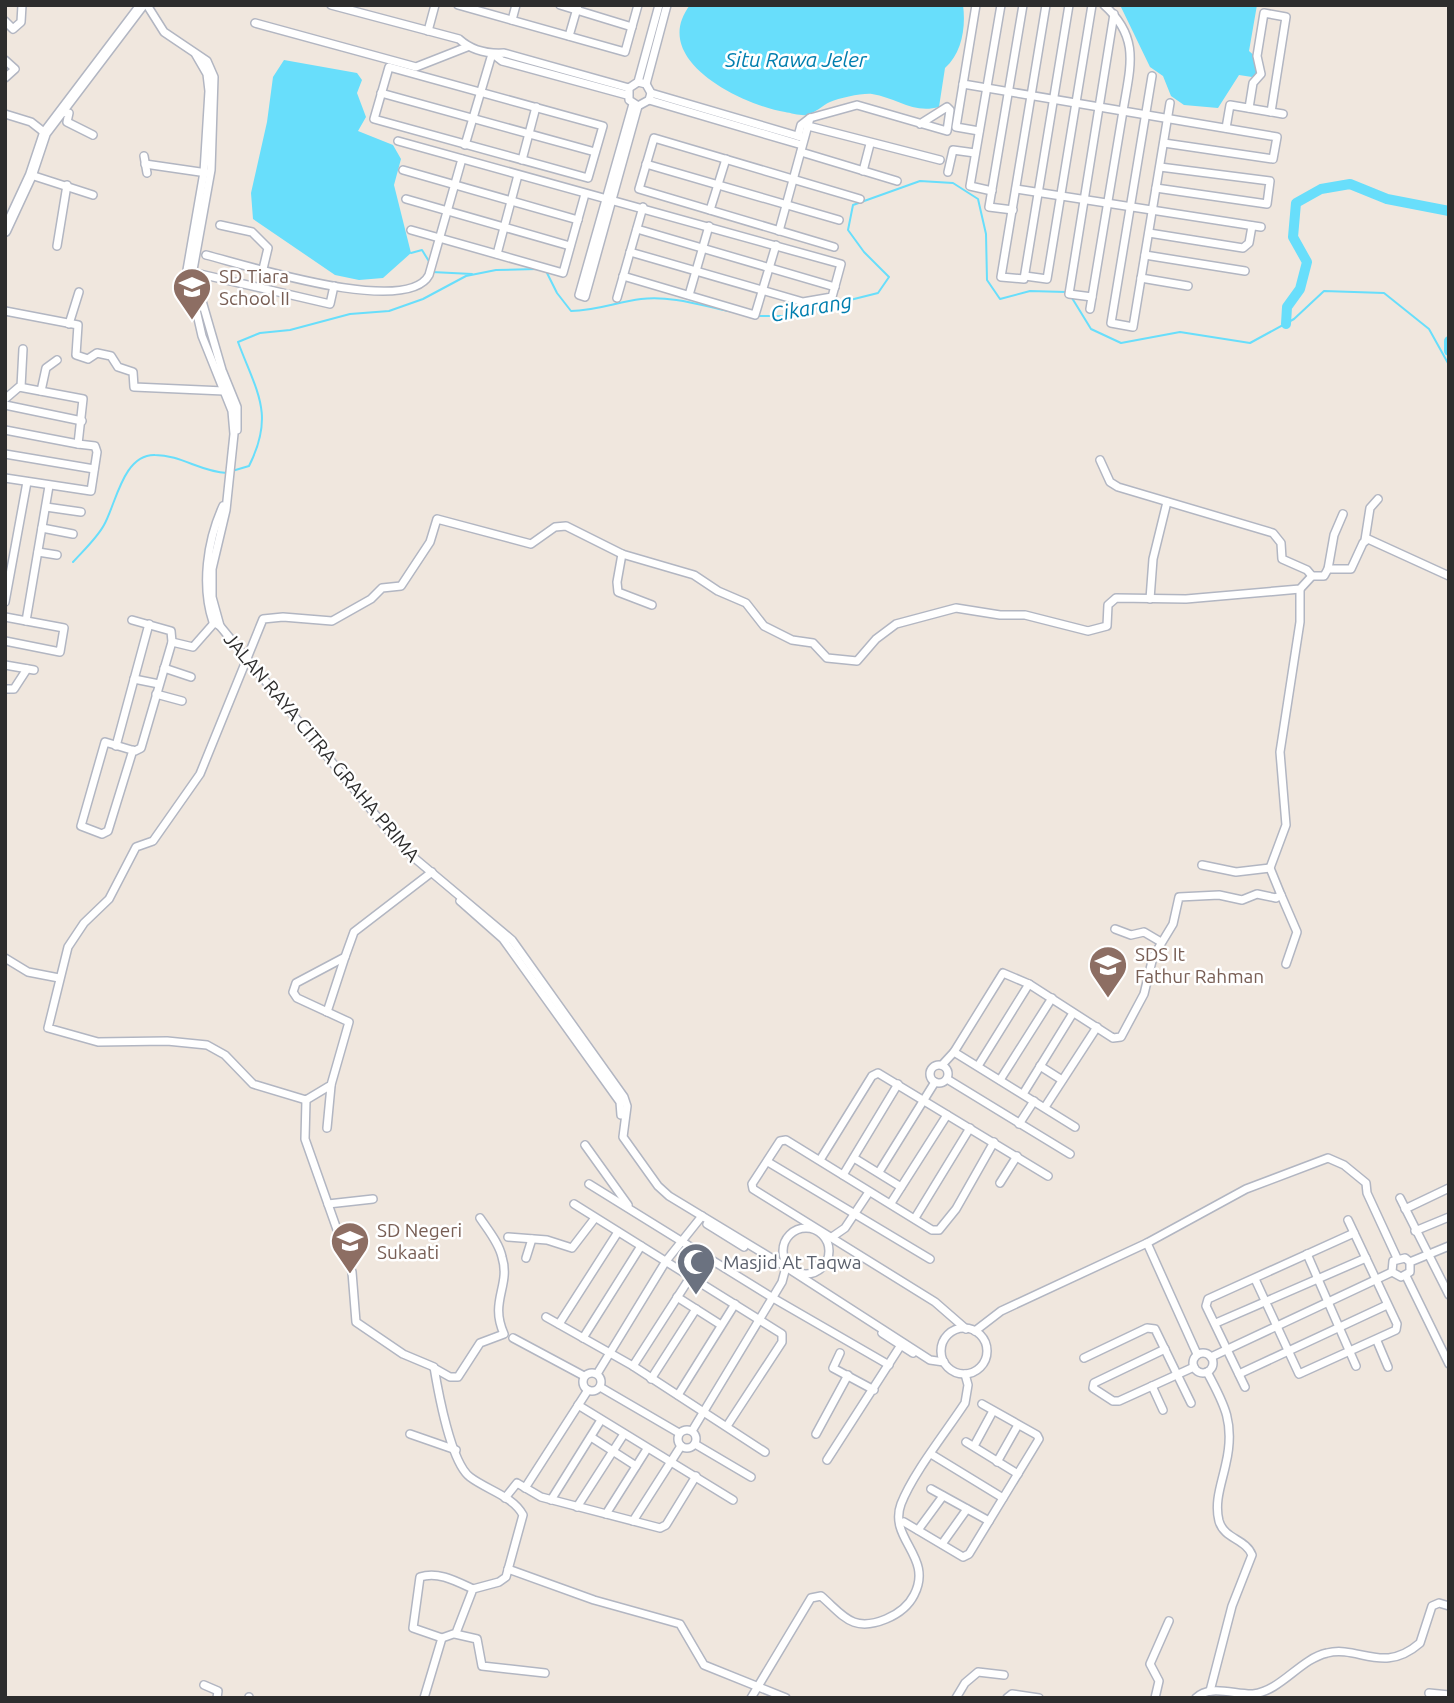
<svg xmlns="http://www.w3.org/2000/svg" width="1454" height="1703" font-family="Ubuntu,sans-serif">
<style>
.water{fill:#68defb}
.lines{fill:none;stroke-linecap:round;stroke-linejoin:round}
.stream{stroke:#68defb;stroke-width:2}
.river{stroke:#68defb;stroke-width:10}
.street-casing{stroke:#b2b6c2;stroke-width:10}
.secondary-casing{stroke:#b2b6c2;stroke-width:13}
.street{stroke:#fff;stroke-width:7}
.secondary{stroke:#fff;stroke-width:10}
.labels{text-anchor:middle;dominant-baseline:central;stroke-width:5;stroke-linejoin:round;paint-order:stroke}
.education-label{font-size:19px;fill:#785e54;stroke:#fff;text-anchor:start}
.street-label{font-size:19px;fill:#2d2d2d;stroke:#fff}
.worship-label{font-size:19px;fill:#5b616d;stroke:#fff;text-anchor:start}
.water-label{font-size:21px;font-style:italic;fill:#007eae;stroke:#fff}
</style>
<rect width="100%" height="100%" fill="#f0e7de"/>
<g class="water">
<path d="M690,5H963C966,27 962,53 945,68L939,107C913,114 897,98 872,94C862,93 840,98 830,102C823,105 815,113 807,115C801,116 791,113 785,112C743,105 648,60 690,5Z"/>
<path d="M1120,5H1257L1249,51L1258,59V73L1252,77L1239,75L1218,108L1184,105L1171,96L1163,76L1150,67Z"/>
<path d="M284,60L357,73L362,80L357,93L366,117L358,131L393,145L401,159L394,185L411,253L383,278L359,280L335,275L253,219L251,193L267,122L273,77Z"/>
</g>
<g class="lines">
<g class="stream">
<path d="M411,253L422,250L430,263"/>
<path d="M432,272L472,274"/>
<path d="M547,273L557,293L571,311C596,311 617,302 641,299C673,295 706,307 738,313"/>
<path d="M1072,298L1091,329L1121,343L1180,332L1250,343L1294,319L1324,291L1384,293L1429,329L1449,365"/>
<path d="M757,316H786L878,293L889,277L864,252L848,230L853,205L920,181L953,183L978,199L986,234L987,280L1000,299L1030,291L1066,292"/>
<path d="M232,471L249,466C275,414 257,393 238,342L260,333L290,330L350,314L389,311L423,299L466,276L496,270L537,269"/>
<path d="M73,562C83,551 97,538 104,525C116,504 123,454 155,455C181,455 201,472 227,473"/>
</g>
<g class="river">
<path d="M1286,324L1287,307L1300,289L1307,262L1293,237L1296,203L1321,189L1350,184L1387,199L1449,211"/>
<path d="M1449,341V351"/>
</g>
<g class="street-casing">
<g id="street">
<path d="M147,5L164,32L207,61L214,77L211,170L193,270L222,370L237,407V430"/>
<path d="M331,5L459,39C471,50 487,54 504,53L629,88"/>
<path d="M458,5L625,52L638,5"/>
<path d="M560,5L632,27"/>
<path d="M976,5L956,127L979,131"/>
<path d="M1046,5L1001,277L1024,279L1069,5"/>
<path d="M1104,5C1141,38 1130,67 1123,111L1277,137L1273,159L1164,143"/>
<path d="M512,20L516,5"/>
<path d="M5,21L13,29L21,22L22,5"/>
<path d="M255,23L416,67L467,47"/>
<path d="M428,31L435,5"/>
<path d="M569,36L578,5"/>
<path d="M493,54L502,61L627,95"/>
<path d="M196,55L207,74L209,91L204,172L187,270L202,336L232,411L234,434L226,510L212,569V597L220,626L392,835L412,856L512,940L624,1097L627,1106L623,1137L658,1186L669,1196L786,1267L930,1360L944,1362"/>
<path d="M5,60L15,69L5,78"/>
<path d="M389,67L603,126L588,178L374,119Z"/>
<path d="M1152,76L1111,323L1133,327L1170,103"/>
<path d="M638,82L646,84L651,93L649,100L638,106L629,100V88L638,82L659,5"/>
<path d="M646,84L667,5"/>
<path d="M963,84L1123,111L1090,309"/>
<path d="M381,93L595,152"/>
<path d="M651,93L804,138"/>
<path d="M649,100L802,145"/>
<path d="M633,104L579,295L585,297L638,106"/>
<path d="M1249,108L1253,83L1261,74L1257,56L1264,13L1286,17L1271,112"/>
<path d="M60,112L69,113L67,122L93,135"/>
<path d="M5,114L31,122L45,133"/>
<path d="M808,126L940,160"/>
<path d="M1226,128L1230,105L1283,114"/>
<path d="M798,136L801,125L810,118"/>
<path d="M398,141L841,264L832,297L803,302L630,252"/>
<path d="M465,145L492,54"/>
<path d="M801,152L897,181"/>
<path d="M144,156L147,173"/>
<path d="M522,160L536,107"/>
<path d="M145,164L207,173"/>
<path d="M646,164L839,220"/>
<path d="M403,170L578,220"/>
<path d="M863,171L870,144"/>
<path d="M948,172L953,150L975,153"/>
<path d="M31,175L93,195"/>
<path d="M1156,188L1267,204L1270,181L1160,167"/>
<path d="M1016,189L1261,227"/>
<path d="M992,191L970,186L1001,5"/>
<path d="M406,199L570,246"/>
<path d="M710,210L726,159"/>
<path d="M1013,210L989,207L1023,5"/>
<path d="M220,225L252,232L268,248L263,269"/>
<path d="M637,229L835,287"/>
<path d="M411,230L563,273L585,194"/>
<path d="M779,231L810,118L857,105L947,131L950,110L947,107L920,124"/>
<path d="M1149,233L1243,248L1249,243L1252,226"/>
<path d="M57,246L67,185"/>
<path d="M834,247L639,189L654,138L860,199"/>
<path d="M497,254L518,175"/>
<path d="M206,255C246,265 407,317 429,275L462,159"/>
<path d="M1145,255L1245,271"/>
<path d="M200,274L330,304L334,286"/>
<path d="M623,276L755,315L776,245"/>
<path d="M1025,276L1047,279L1092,5"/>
<path d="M1141,278L1188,286"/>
<path d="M689,295L709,226"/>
<path d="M1092,297L1069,294L1114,14"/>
<path d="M617,298L643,207"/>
<path d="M5,311L78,325L76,355L88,359L97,353L111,356L118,367L133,372L134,387L224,391"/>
<path d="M69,324L79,292"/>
<path d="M21,387L23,349"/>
<path d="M41,391L46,368L57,360"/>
<path d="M5,399L19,387L83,399L78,444L95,446L97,452L91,491L5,478"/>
<path d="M5,405L82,421"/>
<path d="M5,430L78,444"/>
<path d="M5,454L94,469"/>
<path d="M1100,460L1110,482L1118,487L1273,533L1281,543L1282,559L1307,570L1312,576"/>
<path d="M46,507L81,512"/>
<path d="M42,528L73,534"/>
<path d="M1365,540L1370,508L1378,499"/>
<path d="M38,552L57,555"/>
<path d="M622,554L617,582L618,592L652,605"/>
<path d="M1328,569L1334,535L1343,514"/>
<path d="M1150,599L1153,559L1167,502"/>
<path d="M5,602L27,482"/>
<path d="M5,617L64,628L60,652L5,641"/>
<path d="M132,620L171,631L172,642L141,748L135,751L105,742L81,826L102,834L108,831L133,750"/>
<path d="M26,621L49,486"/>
<path d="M220,626L213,622C201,586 207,541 223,506"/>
<path d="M172,642L193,647L215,622"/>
<path d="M5,665L34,670"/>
<path d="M164,668L191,677"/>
<path d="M134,679L159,684"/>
<path d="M5,689H14L27,669"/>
<path d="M156,694L182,701"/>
<path d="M116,746L149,624"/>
<path d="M1202,865L1236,872L1270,868"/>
<path d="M432,872L354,932L345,957L296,983L293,992L297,998L349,1022L331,1085L306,1100L253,1084L225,1055L207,1045L167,1041L98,1042L48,1028L68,947L84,923L109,899L136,847L153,841L200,774L263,619L283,617L332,621L371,599L382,588L401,586L430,542L437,519L531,544L555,527L566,526L622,554L694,575L718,591L746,603L764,626L792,640L813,643L827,658L857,661L876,639L896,624L956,608L1000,615H1025L1088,631L1107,626L1108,605L1116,598L1186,599L1300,589L1312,576H1324L1328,569H1351L1363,543L1368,539L1449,576"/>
<path d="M1281,895L1297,932L1286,964"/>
<path d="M460,901L503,939L620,1102L621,1115"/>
<path d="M1115,929L1131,935L1144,932L1161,942"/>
<path d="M5,958L28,972L59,978"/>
<path d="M327,1012L345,957"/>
<path d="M954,1052L1075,1127"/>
<circle cx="939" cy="1074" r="9"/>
<path d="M942,1065L954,1052L1003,973L1029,984L1113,1038L1121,1037L1144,994L1153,957L1173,924L1179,897L1219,895L1242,900L1257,894L1276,898L1281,895L1270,868L1286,825L1280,752L1300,622V589"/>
<path d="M978,1066L1029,984"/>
<path d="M1040,1066L1062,1080"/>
<path d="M947,1079L1070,1154"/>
<path d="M1000,1080L1052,998"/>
<path d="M1023,1094L1073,1013"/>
<path d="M306,1100L305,1139L352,1272L356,1322L403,1354L434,1367C438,1391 451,1463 470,1477C487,1490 513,1496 523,1515L506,1577L499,1582L473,1589L456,1633L442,1638L424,1698"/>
<path d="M1045,1107L1097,1027"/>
<path d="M1019,1124L1034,1101"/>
<path d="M327,1128L331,1086"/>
<path d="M585,1145L628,1205"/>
<path d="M854,1158L901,1187"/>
<path d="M820,1160L872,1076L878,1073L1048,1176"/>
<path d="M768,1162L930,1259"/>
<path d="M879,1172L935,1082"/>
<path d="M843,1175L898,1084"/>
<path d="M1000,1183L1017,1156"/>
<path d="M589,1184L773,1298L889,1365"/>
<path d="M1400,1198L1449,1295"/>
<path d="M891,1203L947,1115"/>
<path d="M328,1204L373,1199"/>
<path d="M574,1204L782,1334V1342L727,1426"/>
<path d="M1405,1209L1449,1188"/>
<path d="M915,1218L970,1128"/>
<path d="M707,1224L744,1247"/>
<circle cx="806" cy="1251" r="23"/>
<path d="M1415,1231L1449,1217"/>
<path d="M508,1237L547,1240L572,1248L595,1218"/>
<path d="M832,1237L845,1228L869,1192"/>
<path d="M1147,1243L1197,1354"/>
<path d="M1307,1254L1356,1366"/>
<path d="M526,1258L532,1239"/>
<path d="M1410,1262V1272L1401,1277L1392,1272L1393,1261L1405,1258L1410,1262L1449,1246"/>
<path d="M1406,1276L1449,1364"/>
<path d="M1255,1279L1299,1374L1396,1330L1397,1324L1348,1220"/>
<path d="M677,1297L721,1325"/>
<path d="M546,1317L633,1366L765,1452"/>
<path d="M1216,1323L1366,1258"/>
<path d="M559,1324L618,1232"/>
<circle cx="964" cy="1351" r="23"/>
<path d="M966,1329L935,1302L753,1189L752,1184L780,1141L786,1140L932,1230H939L956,1209L994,1142"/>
<path d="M975,1331L1001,1311L1147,1243L1246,1189L1328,1158L1344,1165L1366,1183L1367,1193L1397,1258"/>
<path d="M882,1333L913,1353"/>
<path d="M513,1338L584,1376"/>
<path d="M583,1338L641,1246"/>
<path d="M1377,1341L1388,1367"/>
<path d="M1165,1349L1094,1383L1093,1388L1113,1401H1119L1194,1367"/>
<circle cx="1203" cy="1363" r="10"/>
<path d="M840,1353L833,1368L874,1390"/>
<path d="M1211,1357L1392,1272"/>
<path d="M1084,1358L1147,1328L1155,1329L1191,1403"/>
<path d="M633,1366L691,1276"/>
<path d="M434,1368L450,1377H458L480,1343L504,1334C489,1301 511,1286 502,1257C499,1243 488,1230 480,1218"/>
<path d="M1207,1372C1225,1405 1235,1424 1226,1463C1222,1483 1214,1501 1219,1521C1224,1539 1246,1539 1252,1555L1232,1606L1210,1691"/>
<circle cx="592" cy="1382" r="9"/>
<path d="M597,1374L666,1261L702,1216"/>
<path d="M1239,1374L1387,1305"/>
<path d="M651,1379L696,1309"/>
<path d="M1152,1386L1163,1410"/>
<path d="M600,1387L679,1433"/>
<path d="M1245,1387L1206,1306L1208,1299L1354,1233"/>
<path d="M678,1395L735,1304"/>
<path d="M578,1405L733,1500"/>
<circle cx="687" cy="1439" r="9"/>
<path d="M692,1431L782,1282L786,1267"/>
<path d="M410,1434L456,1450"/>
<path d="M816,1434L848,1375"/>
<path d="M591,1437L636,1466"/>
<path d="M966,1442L1018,1474"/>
<path d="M695,1444L751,1477"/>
<path d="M974,1446L993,1411"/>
<path d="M931,1454L1003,1498"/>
<path d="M827,1460L901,1345"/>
<path d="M997,1462L1018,1425"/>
<path d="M525,1488L588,1390"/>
<path d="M931,1489L989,1521"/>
<path d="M505,1498L517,1483L541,1497L660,1528L666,1525L696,1476"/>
<path d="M551,1500L601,1420"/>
<path d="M577,1507L624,1434"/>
<path d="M606,1514L647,1449"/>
<path d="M633,1521L681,1446"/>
<path d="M904,1522L963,1557L969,1554L1039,1439L1037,1435L982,1404"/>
<path d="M918,1530L943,1496"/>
<path d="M942,1544L967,1509"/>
<path d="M508,1569L594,1600L680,1624L704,1665L786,1698"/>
<path d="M455,1634L477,1639L482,1666L545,1673"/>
<path d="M442,1638L413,1628L420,1577C438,1571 456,1581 473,1589"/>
<path d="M204,1685L218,1691L217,1698"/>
<path d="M1429,1693L1449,1695"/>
<path d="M249,1698V1697"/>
<path d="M751,1698L811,1598L821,1596C843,1615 852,1633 886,1619C898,1614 908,1607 914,1595C934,1557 888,1539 901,1504C913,1473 946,1432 965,1403L968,1385L965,1374"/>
<path d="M956,1698L965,1683L978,1672L1004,1675"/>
<path d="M1007,1698L1012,1694L1039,1698"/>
<path d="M1155,1698L1159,1681L1150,1664L1169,1621"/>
<path d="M1196,1698C1209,1684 1236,1695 1253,1694C1281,1691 1300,1659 1327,1653C1359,1645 1383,1675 1420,1643L1432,1606L1439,1603L1449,1606"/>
</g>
</g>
<g class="secondary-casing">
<path id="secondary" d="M5,231L31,175L45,133L142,5"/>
</g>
<use href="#street" class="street"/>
<use href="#secondary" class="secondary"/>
</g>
<defs>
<g id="school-pin" transform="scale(2.0125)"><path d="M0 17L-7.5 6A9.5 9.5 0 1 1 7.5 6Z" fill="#8d6e63" stroke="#fff"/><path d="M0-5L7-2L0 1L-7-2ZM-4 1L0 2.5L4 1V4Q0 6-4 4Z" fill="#fff"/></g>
<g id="mosque-pin" transform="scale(2.0125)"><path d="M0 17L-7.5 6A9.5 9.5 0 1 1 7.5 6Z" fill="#6b7280" stroke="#fff"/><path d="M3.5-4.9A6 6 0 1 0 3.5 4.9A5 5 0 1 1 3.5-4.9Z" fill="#fff"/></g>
</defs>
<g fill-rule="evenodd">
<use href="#school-pin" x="192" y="287"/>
<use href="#school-pin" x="1108" y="965"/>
<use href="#school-pin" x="350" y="1241"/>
<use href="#mosque-pin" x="696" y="1262"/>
</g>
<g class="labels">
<g class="education-label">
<text x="219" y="276">SD Tiara<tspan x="219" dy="22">School II</tspan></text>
<text x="1135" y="954">SDS It<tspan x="1135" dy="22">Fathur Rahman</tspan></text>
<text x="377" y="1230">SD Negeri<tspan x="377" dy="22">Sukaati</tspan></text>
</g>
<g class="street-label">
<text transform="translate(322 747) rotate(50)">JALAN RAYA CITRA GRAHA PRIMA</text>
</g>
<g class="worship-label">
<text x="723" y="1262">Masjid At Taqwa</text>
</g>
<g class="water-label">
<text x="796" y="59">Situ Rawa Jeler</text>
<text transform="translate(811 307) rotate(-10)">Cikarang</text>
</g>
</g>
<rect width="1454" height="1703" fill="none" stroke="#2d2d2d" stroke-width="14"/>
</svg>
